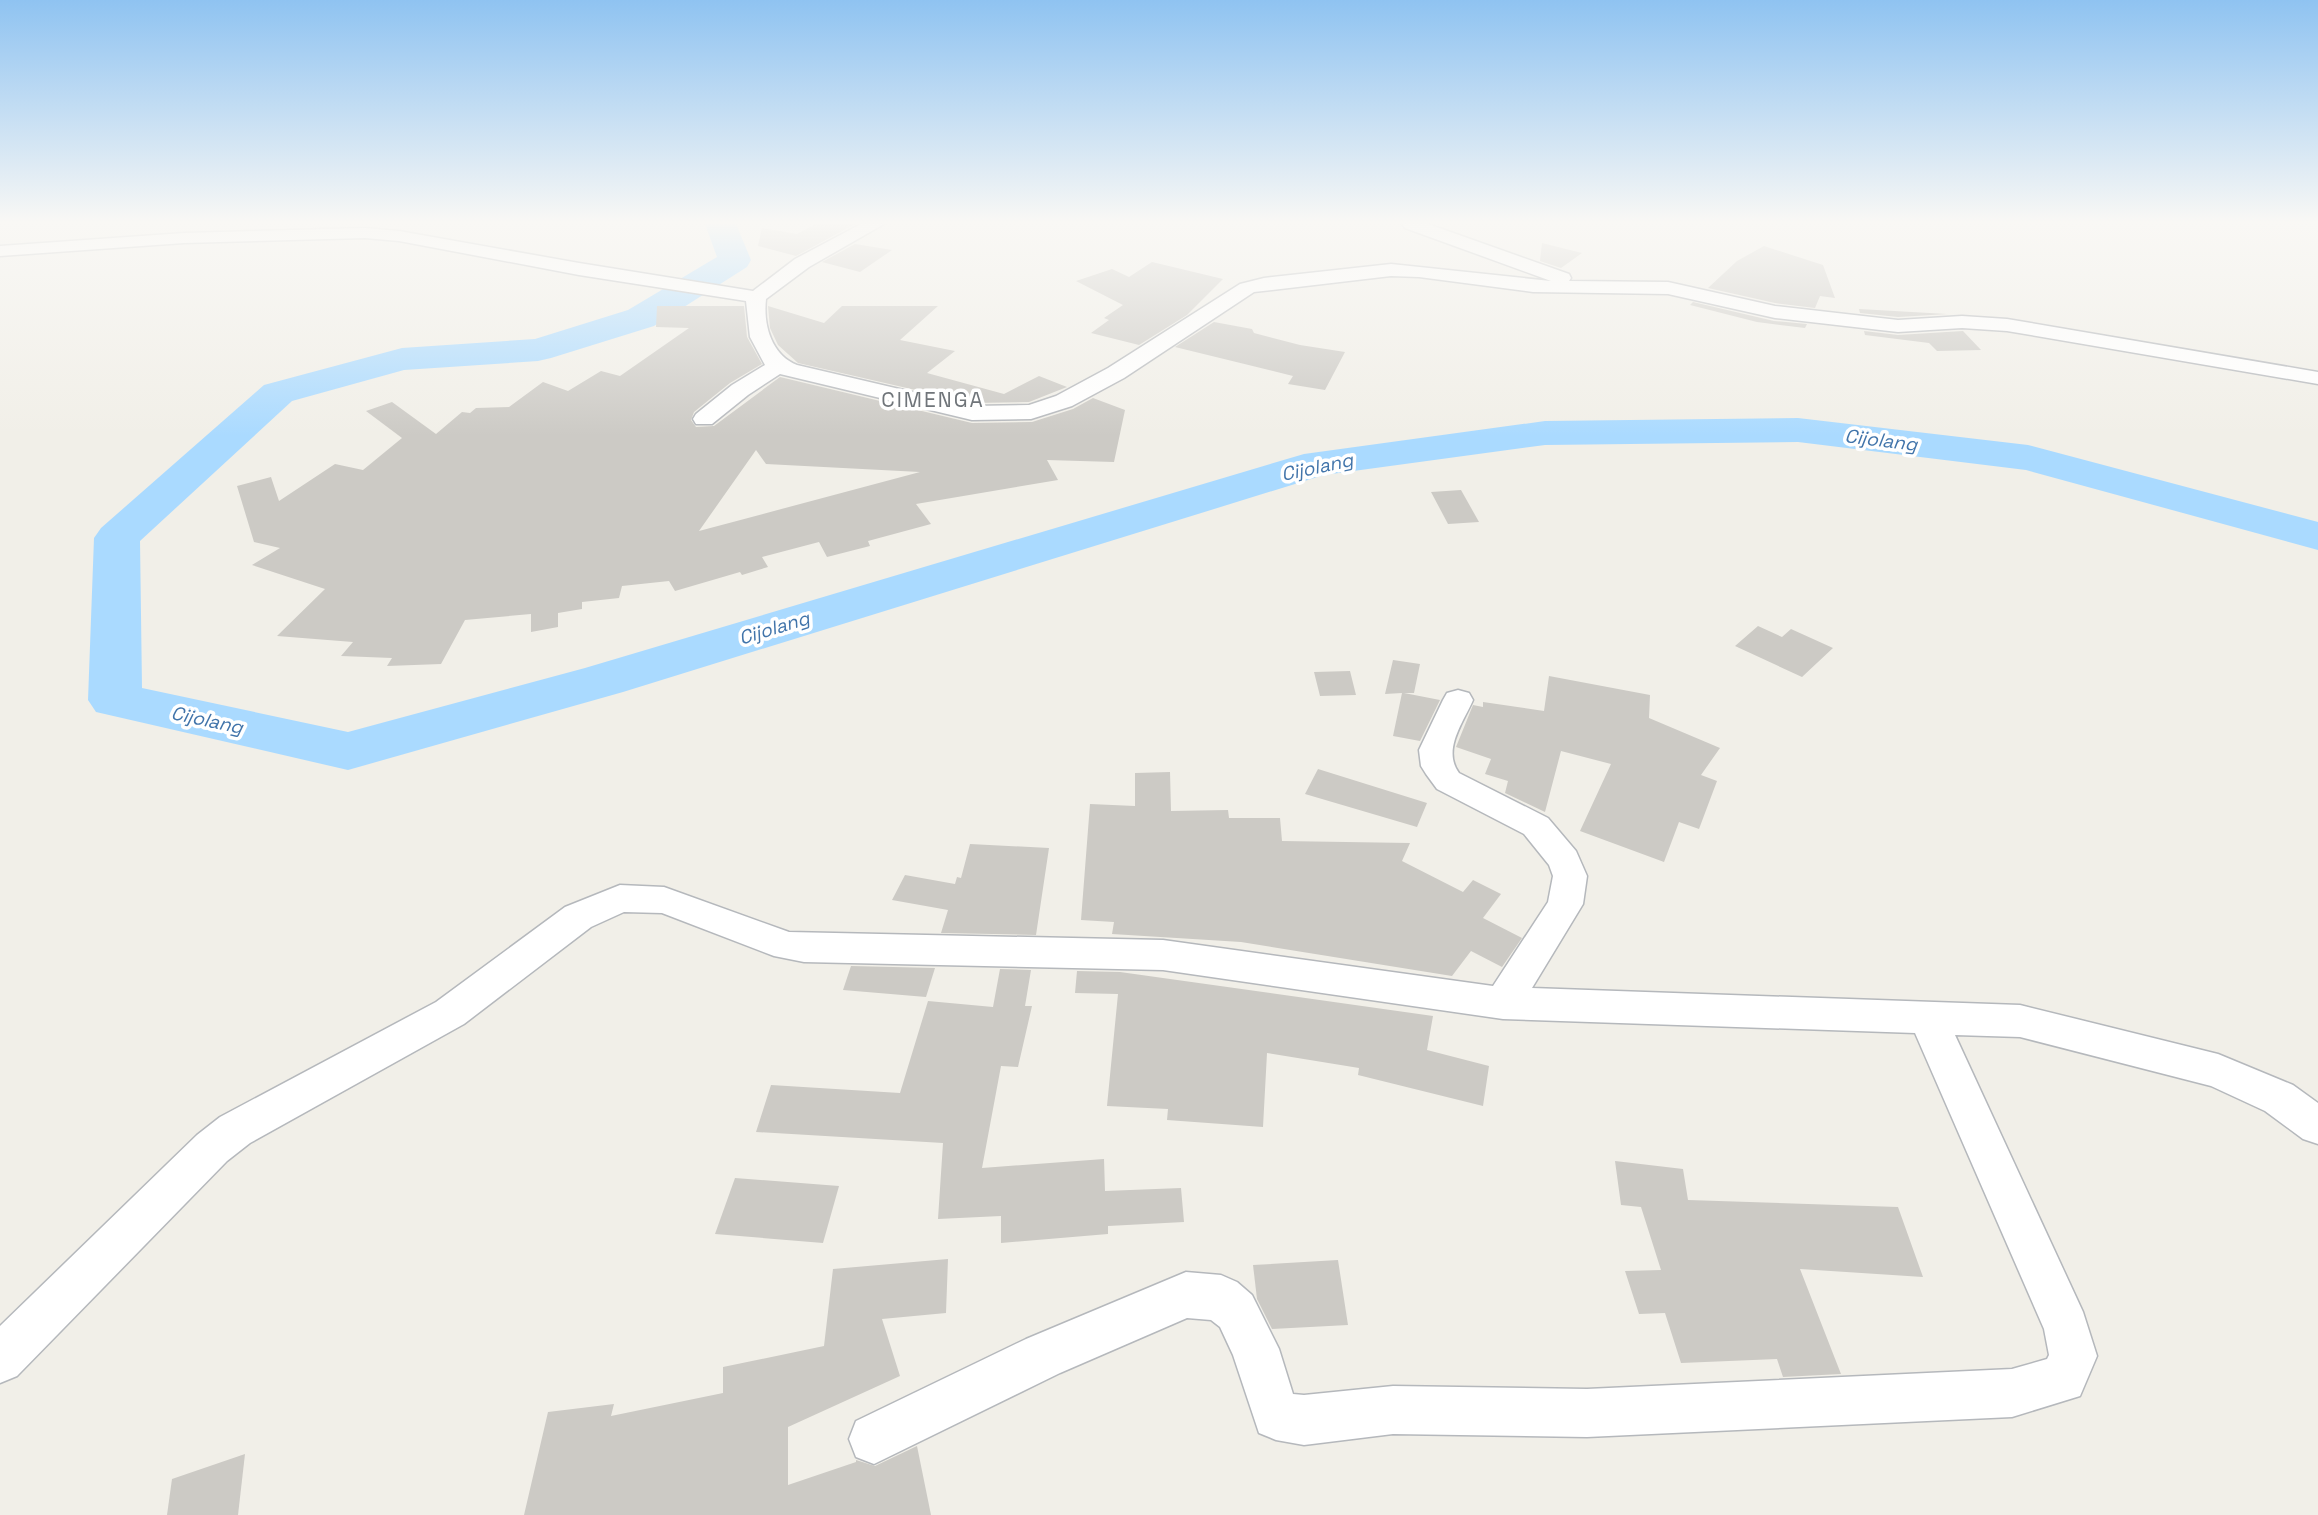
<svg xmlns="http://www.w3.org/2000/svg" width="2318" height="1515" font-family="'Space Grotesk',sans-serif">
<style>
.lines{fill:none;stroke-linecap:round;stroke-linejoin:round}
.river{fill:#aadaff;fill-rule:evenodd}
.building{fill:#cccac5;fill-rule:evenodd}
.street-casing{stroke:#b5b8bc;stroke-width:3}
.street{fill:#fff;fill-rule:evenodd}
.labels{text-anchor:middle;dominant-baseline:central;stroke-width:7;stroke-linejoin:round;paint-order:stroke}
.far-water-label{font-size:19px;font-style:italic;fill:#4174aa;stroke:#fff}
.far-quarter-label{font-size:21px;letter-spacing:2px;fill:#70757a;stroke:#fff}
</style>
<rect width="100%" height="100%" fill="#f1efe8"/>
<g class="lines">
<path class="river" d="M705,224H736L751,260L747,267L654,326L551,358L538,361L404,370L292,401L140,541L142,688L348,732L585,668L1304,454L1545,421L1798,418L2028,445L2318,522V550L2026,470L1798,442L1545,445L1324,475L623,692L348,770L96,712L88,700L94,538L101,528L264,385L402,348L535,339L628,310L717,257Z"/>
</g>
<g class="building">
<path d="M816,224H855L796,256L758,246L762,228L797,234Z"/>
<path d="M1542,243L1582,253L1561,268L1540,261Z"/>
<path d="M855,244L892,250L860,272L822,262Z"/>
<path d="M1764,246L1823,265L1835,298L1820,296L1815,308L1775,303L1708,288L1737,261Z"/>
<path d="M1152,262L1223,279L1187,315L1139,345L1091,333L1109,320L1104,318L1123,305L1076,281L1112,269L1129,277Z"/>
<path d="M1693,302L1774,321L1807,324L1805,328L1757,322L1690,305Z"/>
<path d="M657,306H744L747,337L762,364L730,383L694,412L691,420L696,427L714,426L780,377L972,423L1032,422L1073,409L1093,398L1125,410L1114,462L1047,460L1058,480L916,504L931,524L868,541L870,546L827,557L819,542L762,557L768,567L742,575L740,572L675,591L669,581L622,586L619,598L582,602V609L558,613V627L531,632V614L465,620L441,664L387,666L392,658L341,656L353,642L277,636L325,589L252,565L280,548L254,542L237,486L271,477L279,501L335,464L363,470L402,438L366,411L392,402L436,434L462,412L470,413L476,408L509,407L543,382L568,391L601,371L620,376L689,328L656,327ZM756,450L766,464L920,472L699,531Z"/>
<path d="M768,306L824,323L842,306H938L900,340L955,351L927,373L1004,394L1039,376L1067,387L1029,402L972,403L798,363L778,345L770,328Z"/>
<path d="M1859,309L1947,314H1948L1898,317L1860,313Z"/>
<path d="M1214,322L1252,329L1254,333L1300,345L1345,352L1325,390L1288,384L1293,376L1175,347Z"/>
<path d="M1864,331L1898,335L1963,331L1981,350L1937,351L1929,343L1865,335Z"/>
<path d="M1461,490L1479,522L1448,524L1431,492Z"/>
<path d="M1758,626L1782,637L1791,629L1833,648L1802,677L1735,646Z"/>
<path d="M1393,660L1420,664L1414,693H1404L1440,700L1420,741L1393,736L1402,693L1385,694Z"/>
<path d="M1350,671L1356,695L1320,696L1314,672Z"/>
<path d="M1549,676L1650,695L1649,718L1720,748L1701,775L1717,781L1699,829L1679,822L1664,862L1580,831L1611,764L1561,751L1545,812L1505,793L1508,781L1485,774L1491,759L1456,747L1473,705L1483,707V702L1544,711Z"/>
<path d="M1318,769L1427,803L1417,827L1305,794Z"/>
<path d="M1170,772L1171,811L1228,810L1229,818H1280L1282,841L1410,843L1402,861L1463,892L1473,880L1501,894L1483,918L1522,938L1502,967L1471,951L1452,976L1241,942L1112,934L1114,922L1081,920L1090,804L1135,806V773Z"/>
<path d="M970,844L1049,848L1036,935L941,933L948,910L892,900L905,875L955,884L957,877L961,878Z"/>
<path d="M851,966L935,968L926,997L843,990Z"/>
<path d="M1000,969L1031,970L1025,1006H1032L1018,1067L1001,1066L982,1168L1104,1159L1105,1191L1181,1188L1184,1222L1108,1226V1234L1001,1243V1216L938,1219L943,1143L756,1132L771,1085L900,1093L928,1001L993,1007Z"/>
<path d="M1077,971L1120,972L1433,1016L1427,1050L1489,1066L1483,1106L1358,1075L1359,1068L1267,1053L1263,1127L1167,1120L1168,1109L1107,1106L1118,994L1075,993Z"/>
<path d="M1615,1161L1683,1169L1688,1200L1898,1207L1923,1277L1800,1269L1841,1374L1783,1377L1777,1359L1681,1363L1665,1313L1639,1314L1625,1271L1661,1270L1641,1207L1621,1205Z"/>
<path d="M735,1178L839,1186L823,1243L715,1234Z"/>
<path d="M948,1259L946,1313L882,1319L900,1376L788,1427V1485L856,1462V1460L875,1466L917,1446L931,1515H524L548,1412L614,1404L611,1416L723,1393V1367L824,1346L833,1269Z"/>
<path d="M1338,1260L1348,1325L1272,1329L1257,1299L1253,1265Z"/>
<path d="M245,1454L238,1515H167L172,1479Z"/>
</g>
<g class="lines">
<g class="street-casing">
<g id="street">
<path d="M861,224H884L809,267L766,299C763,326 772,355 797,365L972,406L1029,405L1056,396L1108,368L1240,284L1264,278L1391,264L1551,281L1405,228L1402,224H1428L1569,274L1571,278L1569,281L1668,282L1775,306L1898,320L1962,316L2007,319L2318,372V384L2007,331L1962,328L1898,332L1775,318L1668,294L1533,292L1419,277L1391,276L1254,292L1124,378L1072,406L1031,419L972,420L780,374L748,395L712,424H696L693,419L696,414L732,385L765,365L750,337L746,301L579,275L399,241L365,238L184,243L0,256V246L184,233L365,228L399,231L579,263L753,291L795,259Z"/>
<path d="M1458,690L1469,693L1473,700C1463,723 1442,750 1459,773L1548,818L1576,851L1587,876L1583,904L1532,988L2020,1005L2218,1054L2293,1085L2318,1103V1144L2303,1139L2265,1111L2211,1086L2020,1037L1955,1035L2083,1312L2097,1356L2080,1396L2012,1417L1587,1437L1393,1434L1304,1445L1276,1440L1259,1433L1233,1355L1220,1327L1211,1320L1187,1318L1060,1373L874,1464L856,1457L849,1439L856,1421L1026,1339L1186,1272L1221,1275L1237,1282L1252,1295L1279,1349L1293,1394L1304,1395L1393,1386L1587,1389L2012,1369L2047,1359L2049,1355L2044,1329L1915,1033L1503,1019L1163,970L804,962L774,956L662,913L624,912L591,927L464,1024L250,1143L227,1161L17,1376L0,1383V1326L197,1135L220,1117L436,1002L565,907L620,885L664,887L789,932L1163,940L1493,986L1548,902L1553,876L1549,865L1524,834L1437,789L1426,774L1421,766L1419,750L1443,700L1447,693Z"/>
</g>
</g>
<use href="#street" class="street"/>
</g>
<linearGradient id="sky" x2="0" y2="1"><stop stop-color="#8fc3f1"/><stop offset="0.51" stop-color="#f9f8f5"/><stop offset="1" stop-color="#f9f8f5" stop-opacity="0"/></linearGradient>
<rect width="2318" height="436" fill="url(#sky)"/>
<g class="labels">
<g class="far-water-label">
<text transform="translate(1881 440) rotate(7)">Cijolang</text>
<text transform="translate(1317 467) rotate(-12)">Cijolang</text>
<text transform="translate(774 628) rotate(-17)">Cijolang</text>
<text transform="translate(207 720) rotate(12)">Cijolang</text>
</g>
<g class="far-quarter-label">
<text x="933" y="399">CIMENGA</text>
</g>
</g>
</svg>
